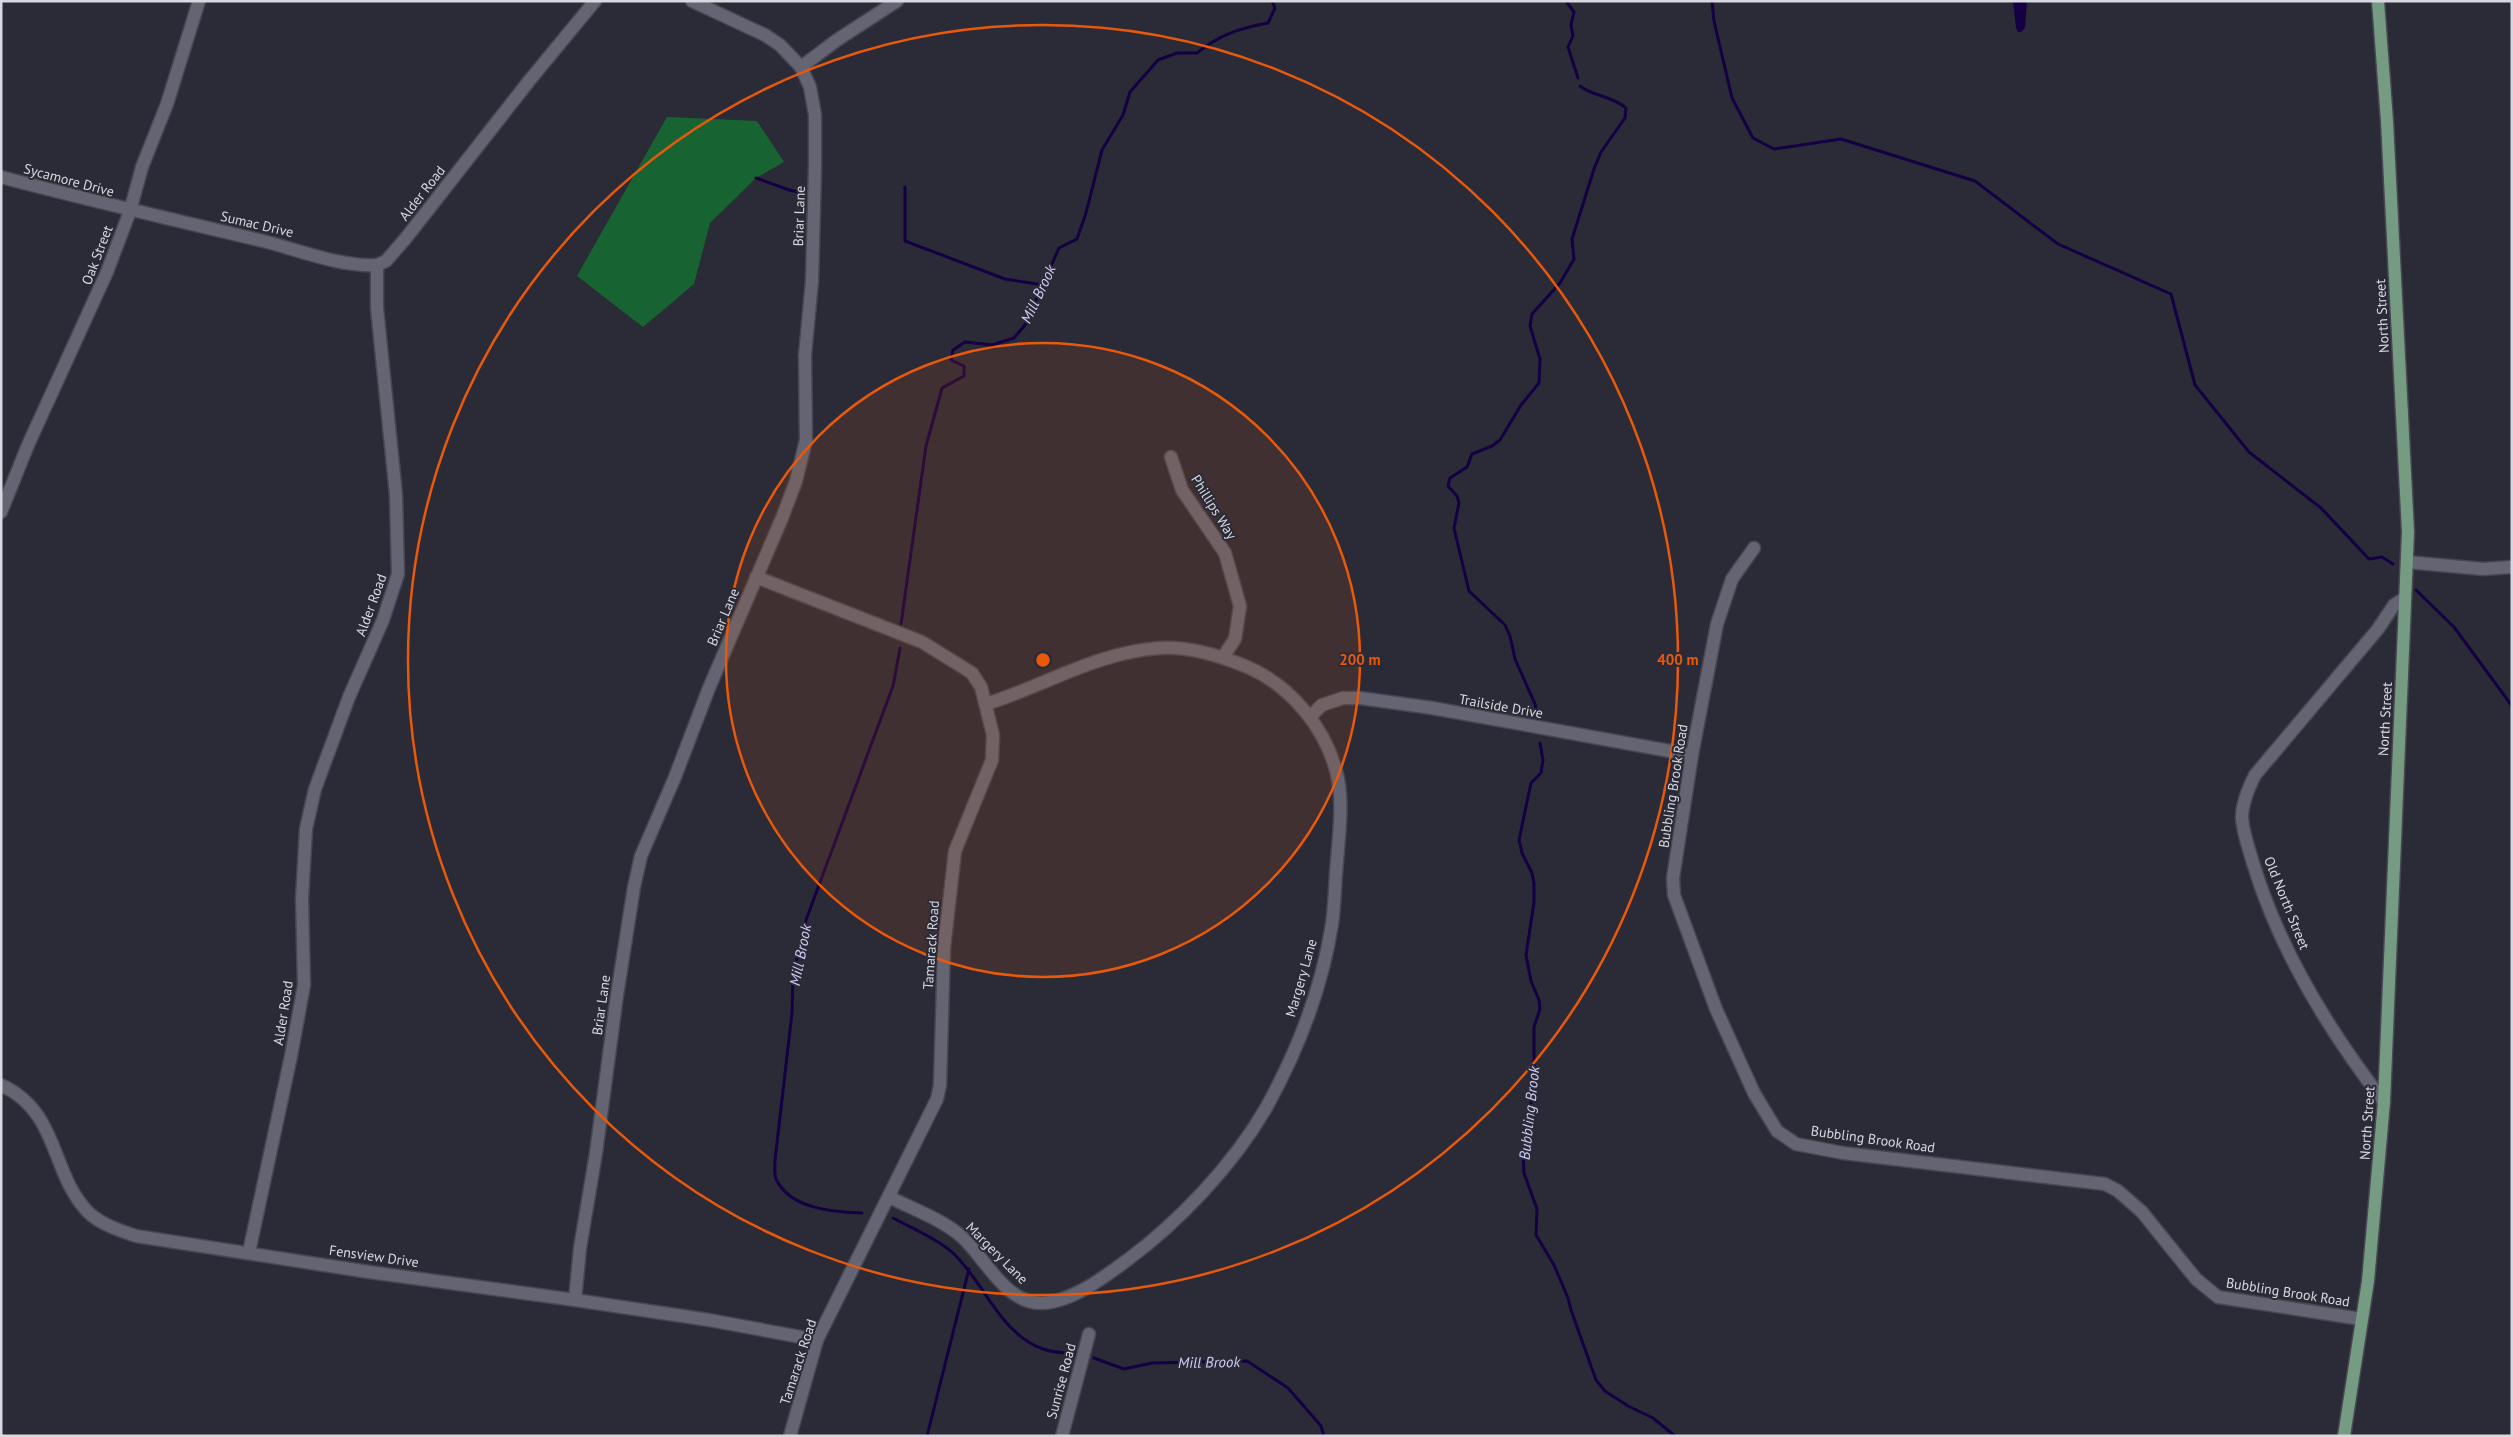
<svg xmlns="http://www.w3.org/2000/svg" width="2513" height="1437" font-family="'PT Sans',sans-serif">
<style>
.green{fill:#176432}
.water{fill:#140042}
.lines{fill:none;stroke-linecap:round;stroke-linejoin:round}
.stream{stroke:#140042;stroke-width:3}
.minor-casing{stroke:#474651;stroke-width:15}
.major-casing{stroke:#474651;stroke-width:15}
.minor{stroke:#646472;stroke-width:12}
.major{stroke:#759c83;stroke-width:12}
.ring{fill:none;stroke:#e8590c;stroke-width:2.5}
.labels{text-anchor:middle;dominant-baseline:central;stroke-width:4;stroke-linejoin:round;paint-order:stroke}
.street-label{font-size:14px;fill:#d8d8e1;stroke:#2b2b37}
.water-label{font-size:15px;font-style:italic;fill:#cecdf7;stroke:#2b2b37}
.centre{fill:#e8590c;stroke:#2b2b37;stroke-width:2.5}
.ring-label{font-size:15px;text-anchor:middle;font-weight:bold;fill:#e8590c;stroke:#2b2b37;stroke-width:4;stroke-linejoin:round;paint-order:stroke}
</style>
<rect width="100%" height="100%" fill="#2b2b37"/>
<path class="green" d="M667,117L757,121L784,162L756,178L710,223L694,284L643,327L577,276Z"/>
<path class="water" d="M2013,1H2027L2025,28L2021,32H2018L2016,28Z"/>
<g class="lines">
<g class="stream">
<path d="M1566,1L1574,12L1571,25L1573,36L1568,47L1578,78"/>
<path d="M1712,1L1714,21L1732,98L1753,138L1774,149L1841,139L1975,181L2058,244L2171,294L2195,385L2249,452L2321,508L2369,559L2382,557L2393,564"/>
<path d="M756,178L789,190L799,192"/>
<path d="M905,187V241L1005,279L1044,285"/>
<path d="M2416,590L2454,627L2512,706"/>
<path d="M901,624L926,446L942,388L964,376V366L951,360L953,350L965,342L992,345L1014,338L1025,325L1059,248L1077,239L1086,213L1102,150L1123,115L1130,92L1158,60L1177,53H1197C1219,35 1240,28 1268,23L1275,8L1272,1"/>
<path d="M1538,723L1535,704L1515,659L1510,636L1505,625L1469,591L1454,528L1459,503L1457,496L1448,486L1450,478L1467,467L1472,454L1492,446L1500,440L1521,405L1539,383L1540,359L1530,326L1532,314L1560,283L1574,259L1572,239L1594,169L1601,152L1625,118L1626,108C1613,96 1594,97 1580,86"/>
<path d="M1540,743L1543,760L1541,773L1531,783L1519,840L1522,853L1532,873L1534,884V902L1526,955L1531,981L1539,1000L1540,1009L1534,1027V1084L1523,1151L1524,1173L1537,1209L1536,1235L1554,1265L1568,1298L1571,1310L1596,1380L1605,1391L1628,1406L1653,1418L1675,1436"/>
<path d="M862,1213C833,1212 790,1209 776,1179C774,1174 775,1165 775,1160L792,1013L793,975L806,920L893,686L900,648"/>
<path d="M893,1218C911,1228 938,1239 953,1253C985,1283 999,1333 1043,1349C1054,1353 1067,1353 1077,1354"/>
<path d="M1094,1358L1124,1369L1152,1363L1247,1361L1288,1388L1321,1426L1324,1436"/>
<path d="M927,1436L969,1269"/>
</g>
<g class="minor-casing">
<g id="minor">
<path d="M801,67L837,40L897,1"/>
<path d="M1,177C88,200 175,220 263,241C299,250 340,267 377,265"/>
<path d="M1171,457L1182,490L1225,553L1240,606L1235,639L1223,657"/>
<path d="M1,512L28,445L107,272L130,211L142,167L167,104L199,1"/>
<path d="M1754,548L1732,579L1717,624L1692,755L1673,878L1674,895L1716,1009L1754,1093L1777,1131L1796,1144L1843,1153L2105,1184L2118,1191L2142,1212L2196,1279L2218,1297L2361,1319"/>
<path d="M2407,562L2483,569L2512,567"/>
<path d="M756,577L922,642L972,673L981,687L993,735L992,760L955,851L944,948L940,1085L937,1099L817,1340L790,1436"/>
<path d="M1310,717L1322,705L1343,698H1360L1432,708L1692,755"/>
<path d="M1,1085C60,1112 50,1173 88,1212C100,1224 121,1231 136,1236L369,1272L575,1300L709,1320L817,1340"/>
<path d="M2384,1102C2329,1031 2279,949 2253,863C2249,849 2243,833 2242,818C2242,803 2248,789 2255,775L2378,629L2394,605L2405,598"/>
<path d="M889,1197C913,1209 941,1219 961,1236C985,1257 1005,1304 1042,1303C1071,1302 1103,1278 1126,1261C1179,1222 1233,1165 1266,1108C1297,1052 1322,988 1332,924C1335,903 1335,882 1337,861C1339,835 1343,805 1338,779C1328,730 1291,685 1245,666C1218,655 1189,646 1160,648C1097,652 1044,686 986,704"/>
<path d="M249,1252L291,1056L304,985L302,898L306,829L315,789L349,697L383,620L398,574L396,495L377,308V265L386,261L406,238L529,81L595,1"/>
<path d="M575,1300L580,1248L596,1153L617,995L634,887L641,856L675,777L709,688L782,518L796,481L806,440L805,355L812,281L815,169V115L810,87L801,67L780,45L765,35L692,1"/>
<path d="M1062,1436L1089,1334"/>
</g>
</g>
<g class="major-casing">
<path id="major" d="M2344,1436L2368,1281L2384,1102L2408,532L2387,121L2378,1"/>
</g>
<use href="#minor" class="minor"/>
<use href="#major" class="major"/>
</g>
<circle cx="1043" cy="660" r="317" fill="#e8590c" fill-opacity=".12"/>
<g class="ring">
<circle cx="1043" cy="660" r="317"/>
<circle cx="1043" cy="660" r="635"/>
</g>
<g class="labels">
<g class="street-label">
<text transform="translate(69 180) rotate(15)">Sycamore Drive</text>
<text transform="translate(422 193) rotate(-52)">Alder Road</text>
<text transform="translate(799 216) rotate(-88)">Briar Lane</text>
<text transform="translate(257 224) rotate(13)">Sumac Drive</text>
<text transform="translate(97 255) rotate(-69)">Oak Street</text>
<text transform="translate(2382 316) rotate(-93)">North Street</text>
<text transform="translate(1214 507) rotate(58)">Phillips Way</text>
<text transform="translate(371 605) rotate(-70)">Alder Road</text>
<text transform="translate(723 617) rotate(-67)">Briar Lane</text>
<text transform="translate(1501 706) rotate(10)">Trailside Drive</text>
<text transform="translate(2385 719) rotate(-87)">North Street</text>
<text transform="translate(1673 786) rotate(-81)">Bubbling Brook Road</text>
<text transform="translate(2287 903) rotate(68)">Old North Street</text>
<text transform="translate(931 945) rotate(-86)">Tamarack Road</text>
<text transform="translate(1301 978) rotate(-74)">Margery Lane</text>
<text transform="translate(601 1005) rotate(-82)">Briar Lane</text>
<text transform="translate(283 1013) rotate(-81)">Alder Road</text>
<text transform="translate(2367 1123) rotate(-86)">North Street</text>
<text transform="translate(1873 1139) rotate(8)">Bubbling Brook Road</text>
<text transform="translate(997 1253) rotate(45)">Margery Lane</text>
<text transform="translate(374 1256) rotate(8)">Fensview Drive</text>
<text transform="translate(2288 1292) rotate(9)">Bubbling Brook Road</text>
<text transform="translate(798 1362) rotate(-72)">Tamarack Road</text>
<text transform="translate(1061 1381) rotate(-75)">Sunrise Road</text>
</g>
<g class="water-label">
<text transform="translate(1038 294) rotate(-65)">Mill Brook</text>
<text transform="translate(800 955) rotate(-79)">Mill Brook</text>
<text transform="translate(1529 1113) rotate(-84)">Bubbling Brook</text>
<text transform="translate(1209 1362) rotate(-1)">Mill Brook</text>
</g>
</g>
<circle cx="1043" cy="660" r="8" class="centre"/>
<g class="ring-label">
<text x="1360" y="665">200 m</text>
<text x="1678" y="665">400 m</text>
</g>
<rect width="2513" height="1437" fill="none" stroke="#d8d8e1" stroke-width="5"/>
</svg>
